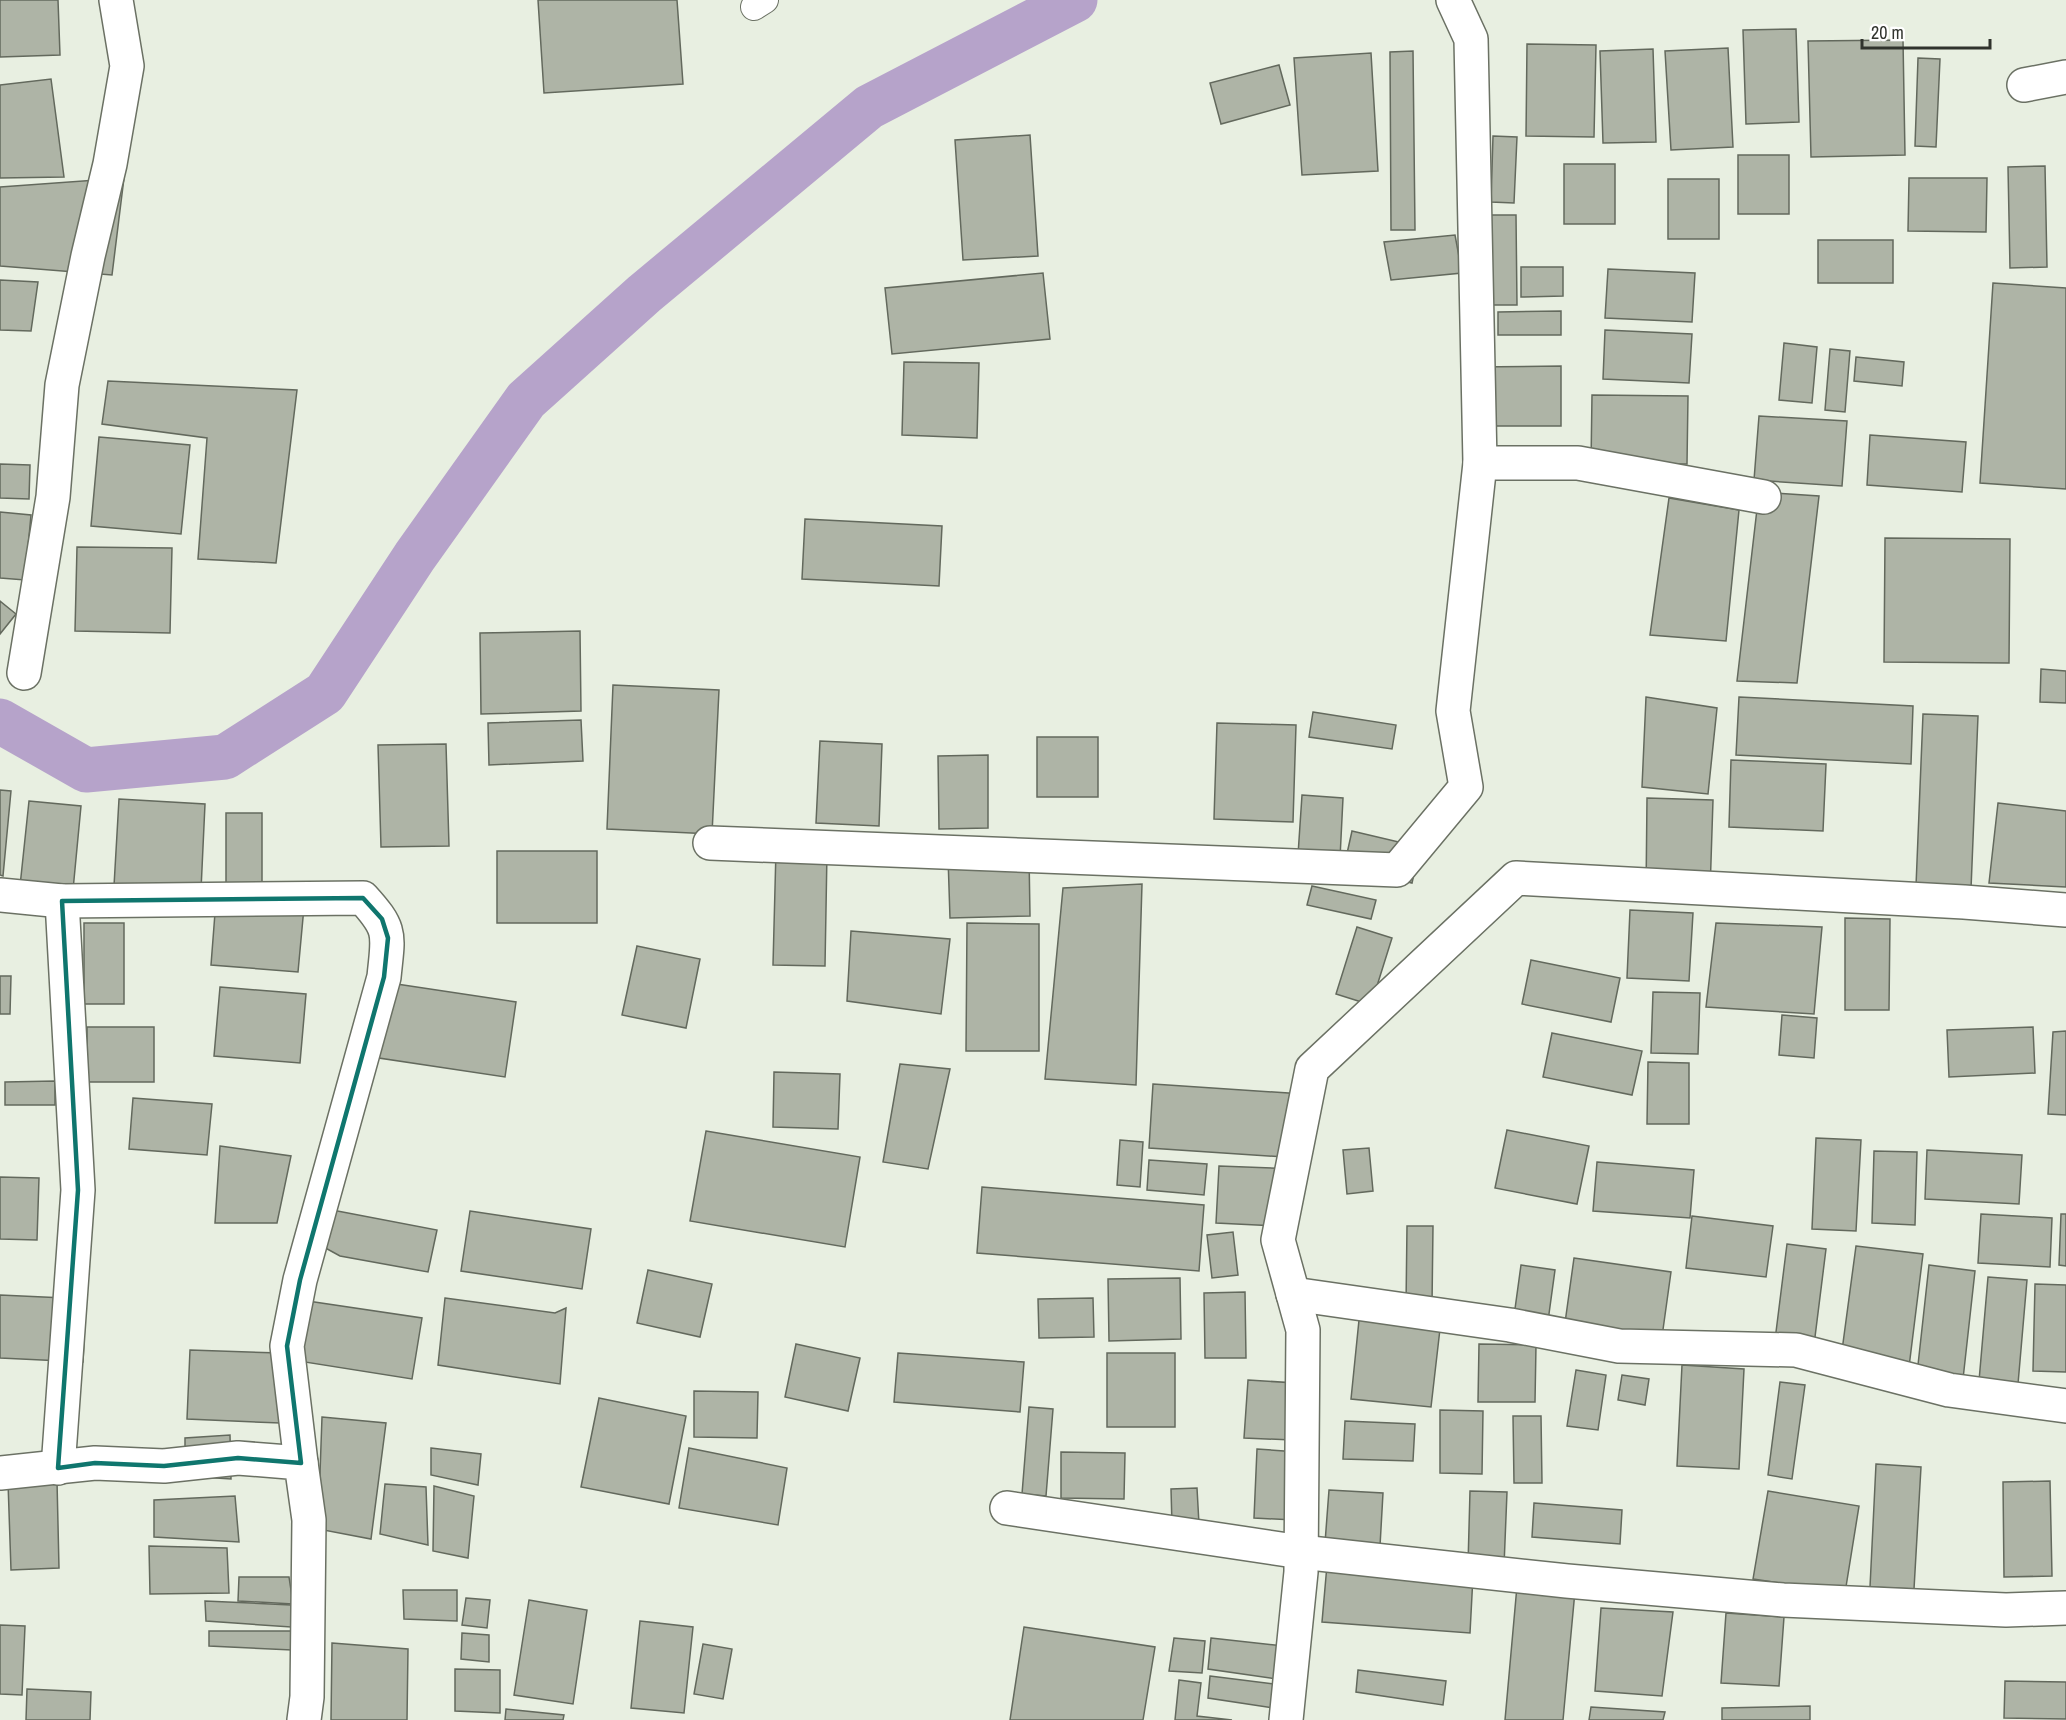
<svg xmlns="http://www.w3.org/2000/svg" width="2066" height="1720" font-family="'Archivo Narrow',sans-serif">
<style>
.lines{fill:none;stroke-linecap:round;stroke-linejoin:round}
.canal{stroke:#b6a3ca;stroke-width:45}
.building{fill:#aeb4a6;stroke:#63695d;stroke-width:1.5}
.service-casing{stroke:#6b7164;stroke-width:28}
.minor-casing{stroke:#6b7164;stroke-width:36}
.service{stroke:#fff;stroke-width:26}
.minor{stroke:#fff;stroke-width:33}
.marked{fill:none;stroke:#0f766e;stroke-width:4.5;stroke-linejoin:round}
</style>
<rect width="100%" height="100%" fill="#e8efe1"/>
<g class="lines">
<path class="canal" d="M0,721L86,770L225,757L325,693L415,556L526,400L644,294L869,107L1075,0"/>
</g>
<g class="building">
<path d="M0,0H58L60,55L0,57Z"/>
<path d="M538,0H677L683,84L544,93Z"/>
<path d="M1796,29L1799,122L1746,124L1743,30Z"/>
<path d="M1903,40L1905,155L1811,157L1808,41Z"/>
<path d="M1527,44L1596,45L1594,137L1526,136Z"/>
<path d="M1728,48L1733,147L1671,150L1665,51Z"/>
<path d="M1653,49L1656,142L1603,143L1600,51Z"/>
<path d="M1413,51L1415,230H1391L1390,52Z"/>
<path d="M1371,53L1378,171L1302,175L1294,58Z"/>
<path d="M1918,58L1940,59L1936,147L1915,146Z"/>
<path d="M1279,65L1290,105L1221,124L1210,83Z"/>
<path d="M51,79L64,177L0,178V85Z"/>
<path d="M1030,135L1038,256L963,260L955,140Z"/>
<path d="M1493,136L1517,137L1514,203L1491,202Z"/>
<rect x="1738" y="155" width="51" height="59"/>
<rect x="1564" y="164" width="51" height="60"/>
<path d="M2045,166L2047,267L2010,268L2008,167Z"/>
<path d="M124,178L112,275L0,266V187Z"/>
<path d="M1909,178H1987L1986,232L1908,231Z"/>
<rect x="1668" y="179" width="51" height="60"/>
<path d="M1489,215H1516L1517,305H1490Z"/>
<path d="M1455,235L1462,273L1391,280L1384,242Z"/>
<rect x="1818" y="240" width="75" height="43"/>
<path d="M1521,267H1563V296L1521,297Z"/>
<path d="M1608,269L1695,273L1692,322L1605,318Z"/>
<path d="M1043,273L1050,339L892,354L885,288Z"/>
<path d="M0,280L38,282L31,331L0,330Z"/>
<path d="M1993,283L2066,288V489L1980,483Z"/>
<path d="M1561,311V335H1498V312Z"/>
<path d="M1605,330L1692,334L1689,383L1603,379Z"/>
<path d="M1784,343L1817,347L1812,403L1779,400Z"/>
<path d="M1830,349L1850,351L1845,412L1825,410Z"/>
<path d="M1856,357L1904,362L1902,386L1854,381Z"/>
<path d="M904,362L979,363L977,438L902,435Z"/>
<path d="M1561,366V426H1474L1473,367Z"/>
<path d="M108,381L297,390L276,563L198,559L207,438L102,424Z"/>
<path d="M1592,395L1688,396L1687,464H1591Z"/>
<path d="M1759,416L1847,421L1842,486L1754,480Z"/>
<path d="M1870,435L1966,442L1962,492L1867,485Z"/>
<path d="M99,437L190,445L181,534L91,526Z"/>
<path d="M0,464L30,465L29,499L0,498Z"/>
<path d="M1759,492L1819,496L1797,683L1737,681Z"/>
<path d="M1669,498L1739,510L1726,641L1650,635Z"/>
<path d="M0,512L31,515L25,580L0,578Z"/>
<path d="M805,519L942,526L939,586L802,579Z"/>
<path d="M1885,538L2010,539L2009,663L1884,662Z"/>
<path d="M77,547L172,548L170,633L75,631Z"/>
<path d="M0,601L16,614L0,634Z"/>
<path d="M580,631L581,711L481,714L480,633Z"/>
<path d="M2041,669L2066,671V703L2040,702Z"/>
<path d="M613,685L719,690L712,834L607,829Z"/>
<path d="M1646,697L1717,708L1708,794L1642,787Z"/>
<path d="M1739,697L1913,706L1911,764L1736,755Z"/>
<path d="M1313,712L1396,725L1392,749L1309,737Z"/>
<path d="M1923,714L1978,716L1971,889L1916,886Z"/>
<path d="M581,720L583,761L489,765L488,723Z"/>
<path d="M1217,723L1296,725L1293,822L1214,819Z"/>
<rect x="1037" y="737" width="61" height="60"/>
<path d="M820,741L882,744L879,826L816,823Z"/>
<path d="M446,744L449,846L381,847L378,745Z"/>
<path d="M988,755V828L939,829L938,756Z"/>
<path d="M1731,760L1826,764L1823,831L1729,827Z"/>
<path d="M0,790L11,791L3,876L0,875Z"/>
<path d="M1302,795L1343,798L1340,858L1298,855Z"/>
<path d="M1647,798L1713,800L1710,892L1646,893Z"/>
<path d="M119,799L205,804L201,890L114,886Z"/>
<path d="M29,801L81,806L73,890L20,886Z"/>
<path d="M1998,803L2066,811V887L1989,883Z"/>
<rect x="226" y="813" width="36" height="73"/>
<path d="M1352,831L1420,847L1412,883L1344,867Z"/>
<path d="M776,850L827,852L825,966L773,965Z"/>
<rect x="497" y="851" width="100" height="72"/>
<path d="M1029,855L1030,916L950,918L948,857Z"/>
<path d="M1142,884L1136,1085L1045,1079L1063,888Z"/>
<path d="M1312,886L1376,900L1371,919L1307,905Z"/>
<path d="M216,900L304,907L298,972L211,965Z"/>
<path d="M1630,910L1693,913L1689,981L1627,978Z"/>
<path d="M1845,918L1890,919L1889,1010H1845Z"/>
<rect x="84" y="923" width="40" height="81"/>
<path d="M967,923L1039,924V1051H966Z"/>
<path d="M1716,923L1822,927L1814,1014L1706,1007Z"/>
<path d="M1357,927L1392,938L1371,1005L1336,994Z"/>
<path d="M851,931L950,939L941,1014L847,1001Z"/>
<path d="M637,946L700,959L686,1028L622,1015Z"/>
<path d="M1531,960L1620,978L1611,1022L1522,1004Z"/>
<path d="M0,976H11L10,1014H0Z"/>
<path d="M390,983L516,1002L505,1077L379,1058Z"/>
<path d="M220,987L306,994L300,1063L214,1056Z"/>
<path d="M1653,992L1700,993L1698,1054L1651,1053Z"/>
<path d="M1782,1015L1817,1018L1814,1058L1779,1055Z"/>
<rect x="87" y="1027" width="67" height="55"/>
<path d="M2033,1027L2035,1073L1949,1077L1947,1030Z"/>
<path d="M2066,1031V1115L2048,1114L2053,1032Z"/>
<path d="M1552,1033L1642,1051L1632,1095L1543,1077Z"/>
<path d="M1648,1062L1689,1063V1124H1647Z"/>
<path d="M900,1064L950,1069L928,1169L883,1162Z"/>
<path d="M774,1072L840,1074L838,1129L773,1127Z"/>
<path d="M55,1081V1105H5V1082Z"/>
<path d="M1153,1084L1303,1094L1298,1158L1149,1148Z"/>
<path d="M133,1098L212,1104L207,1155L129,1149Z"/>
<path d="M1507,1130L1589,1146L1577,1204L1495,1188Z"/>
<path d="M706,1131L860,1157L845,1247L690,1221Z"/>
<path d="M1816,1138L1861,1140L1856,1231L1812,1229Z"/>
<path d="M1120,1140L1143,1142L1140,1187L1117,1185Z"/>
<path d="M220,1146L291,1156L277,1223H215Z"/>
<path d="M1369,1148L1373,1191L1347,1194L1343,1150Z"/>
<path d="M1927,1150L2022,1155L2019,1204L1925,1199Z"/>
<path d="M1874,1151L1917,1152L1915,1225L1872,1223Z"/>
<path d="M1149,1160L1207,1164L1204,1195L1147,1190Z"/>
<path d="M1597,1162L1694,1170L1690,1218L1593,1211Z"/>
<path d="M1219,1166L1298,1169L1296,1227L1216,1223Z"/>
<path d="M0,1177L39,1178L37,1240L0,1239Z"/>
<path d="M982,1187L1204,1205L1199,1271L977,1253Z"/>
<path d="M327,1209L437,1230L428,1272L340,1256L320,1245Z"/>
<path d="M470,1211L591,1229L582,1289L461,1271Z"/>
<path d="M1981,1214L2052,1218L2050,1267L1978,1263Z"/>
<path d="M2061,1214H2066V1266L2059,1265Z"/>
<path d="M1692,1216L1773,1226L1766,1277L1686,1268Z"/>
<path d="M1407,1226H1433L1432,1305H1406Z"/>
<path d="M1233,1232L1238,1275L1212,1278L1207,1235Z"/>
<path d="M1787,1244L1826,1249L1814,1345L1775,1340Z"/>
<path d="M1856,1246L1923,1254L1909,1367L1841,1358Z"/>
<path d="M1574,1258L1671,1272L1661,1344L1564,1330Z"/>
<path d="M1521,1265L1555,1270L1545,1343L1511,1338Z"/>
<path d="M1929,1265L1975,1271L1963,1379L1917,1374Z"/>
<path d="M648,1270L712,1284L700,1337L637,1323Z"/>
<path d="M1988,1277L2027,1280L2018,1384L1979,1381Z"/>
<path d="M1180,1278L1181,1339L1109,1341L1108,1279Z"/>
<path d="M2035,1284L2066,1285V1372L2033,1371Z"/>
<path d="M1245,1292L1246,1358H1205L1204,1293Z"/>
<path d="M0,1295L86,1299L83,1362L0,1358Z"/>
<path d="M445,1298L555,1313L566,1308L560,1384L438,1365Z"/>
<path d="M1093,1298L1094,1337L1039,1338L1038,1299Z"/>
<path d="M301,1300L422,1318L412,1379L292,1360Z"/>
<path d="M1359,1320L1440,1329L1431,1407L1351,1399Z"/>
<path d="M796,1344L860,1358L848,1411L785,1397Z"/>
<path d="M1479,1344L1536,1345L1535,1402H1478Z"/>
<path d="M190,1350L280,1353V1423L187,1419Z"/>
<path d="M898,1353L1024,1362L1020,1412L894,1402Z"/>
<rect x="1107" y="1353" width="68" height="74"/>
<path d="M1682,1365L1744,1369L1739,1469L1677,1466Z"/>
<path d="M1576,1370L1606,1375L1598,1430L1567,1426Z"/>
<path d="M1622,1375L1649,1379L1645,1405L1618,1400Z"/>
<path d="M1248,1380L1296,1383L1292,1440L1244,1438Z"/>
<path d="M1780,1382L1805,1385L1792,1479L1768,1475Z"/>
<path d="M694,1391L758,1392L757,1438L694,1437Z"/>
<path d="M599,1398L686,1416L669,1504L581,1487Z"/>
<path d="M1029,1407L1053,1409L1046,1496L1022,1494Z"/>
<path d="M1440,1410L1483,1411L1482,1474L1440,1473Z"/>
<path d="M1513,1416H1541L1542,1483H1514Z"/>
<path d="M322,1417L386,1423L371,1539L318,1529Z"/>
<path d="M1345,1421L1415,1424L1413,1461L1343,1459Z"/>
<path d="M230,1435L231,1479L185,1476V1438Z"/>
<path d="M431,1448L481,1454L478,1485L431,1475Z"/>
<path d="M689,1448L787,1468L778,1525L679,1508Z"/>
<path d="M1257,1449L1298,1452L1294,1520L1254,1518Z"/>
<path d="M1061,1452L1125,1453L1124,1499L1061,1498Z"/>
<path d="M1876,1464L1921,1467L1914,1589L1870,1587Z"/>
<path d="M57,1481L59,1568L11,1570L8,1482Z"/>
<path d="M2050,1481L2052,1576L2004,1577L2003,1482Z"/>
<path d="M385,1484L426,1487L428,1545L380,1534Z"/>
<path d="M434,1486L474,1496L468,1558L433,1551Z"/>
<path d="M1197,1488L1199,1524L1172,1525L1171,1489Z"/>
<path d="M1329,1490L1383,1493L1380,1546L1325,1543Z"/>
<path d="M1470,1491L1507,1492L1504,1566L1468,1565Z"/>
<path d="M1768,1491L1859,1506L1845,1593L1753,1579Z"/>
<path d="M235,1496L239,1542L154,1537V1500Z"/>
<path d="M1534,1503L1622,1510L1620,1544L1532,1537Z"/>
<path d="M149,1546L227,1548L229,1593L150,1594Z"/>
<path d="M1327,1565L1473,1576L1470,1633L1322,1622Z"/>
<path d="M239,1577H289L293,1604L238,1601Z"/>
<path d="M1517,1586L1575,1591L1563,1720H1505Z"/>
<path d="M403,1590H457V1621L404,1619Z"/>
<path d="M466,1598L490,1600L487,1628L462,1625Z"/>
<path d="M529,1600L587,1610L573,1704L514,1695Z"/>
<path d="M205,1601L291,1605V1627L206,1621Z"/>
<path d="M1601,1608L1673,1612L1662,1696L1595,1691Z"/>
<path d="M1726,1613L1784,1617L1779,1686L1721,1683Z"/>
<path d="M640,1621L693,1627L684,1713L631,1708Z"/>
<path d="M0,1625L25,1626L22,1695L0,1694Z"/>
<path d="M1024,1627L1155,1647L1143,1720H1010Z"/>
<path d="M209,1631H291L292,1650L209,1646Z"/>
<path d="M462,1633L489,1635V1662L461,1659Z"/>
<path d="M1174,1638L1205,1641L1202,1673L1169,1671Z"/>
<path d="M1211,1638L1302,1648L1297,1682L1208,1669Z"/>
<path d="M332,1643L408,1649L407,1720H331Z"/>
<path d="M703,1644L732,1649L723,1699L694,1694Z"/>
<path d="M455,1669L500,1670V1713L455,1711Z"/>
<path d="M1358,1670L1446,1681L1443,1705L1356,1692Z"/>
<path d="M1210,1676L1298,1687L1294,1711L1208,1698Z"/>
<path d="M1179,1680L1201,1683L1197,1716L1232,1720H1175Z"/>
<path d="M2005,1681L2066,1682V1719L2004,1718Z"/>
<path d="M27,1689L91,1692L90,1720H26Z"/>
<path d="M1810,1706V1720H1722V1708Z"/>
<path d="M1591,1707L1665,1712L1663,1720H1589Z"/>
<path d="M506,1709L564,1715L563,1720H505Z"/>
</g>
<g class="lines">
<g class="service-casing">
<path id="service" d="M754,7L765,0"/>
</g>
<g class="minor-casing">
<g id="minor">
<path d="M1453,0L1471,39L1480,463"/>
<path d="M2024,85L2066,77"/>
<path d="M24,673L53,497L62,385L88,256L110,164L127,66L116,0"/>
<path d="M710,843L1397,870L1466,787L1453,711L1480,463H1578L1764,497"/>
<path d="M0,895L62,901L363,898C393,931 388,935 384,977L300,1280L287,1346L301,1463"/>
<path d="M1293,1294L1510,1325L1619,1346L1796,1350L1949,1390L2066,1406"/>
<path d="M58,1468L78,1190L62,901"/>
<path d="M0,1473L95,1463L164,1466L238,1458L301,1463L309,1520L307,1697L304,1720"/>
<path d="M1007,1508L1301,1552L1567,1581L1783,1600L2006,1610L2066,1608"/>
<path d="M1286,1720L1301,1572L1303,1330L1278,1240L1312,1069L1516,878L1964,902L2066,910"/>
</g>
</g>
<use href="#service" class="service"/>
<use href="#minor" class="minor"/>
</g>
<path class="marked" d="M363,898L382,919L388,938L384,977L300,1280L287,1346L301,1463L238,1458L164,1466L95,1463L58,1468L78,1190L62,901Z"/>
<path d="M1862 39v9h128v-9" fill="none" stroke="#30332d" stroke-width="3"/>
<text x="1871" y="39" font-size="18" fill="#30332d" stroke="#ffffff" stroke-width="4.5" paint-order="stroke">20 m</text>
</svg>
